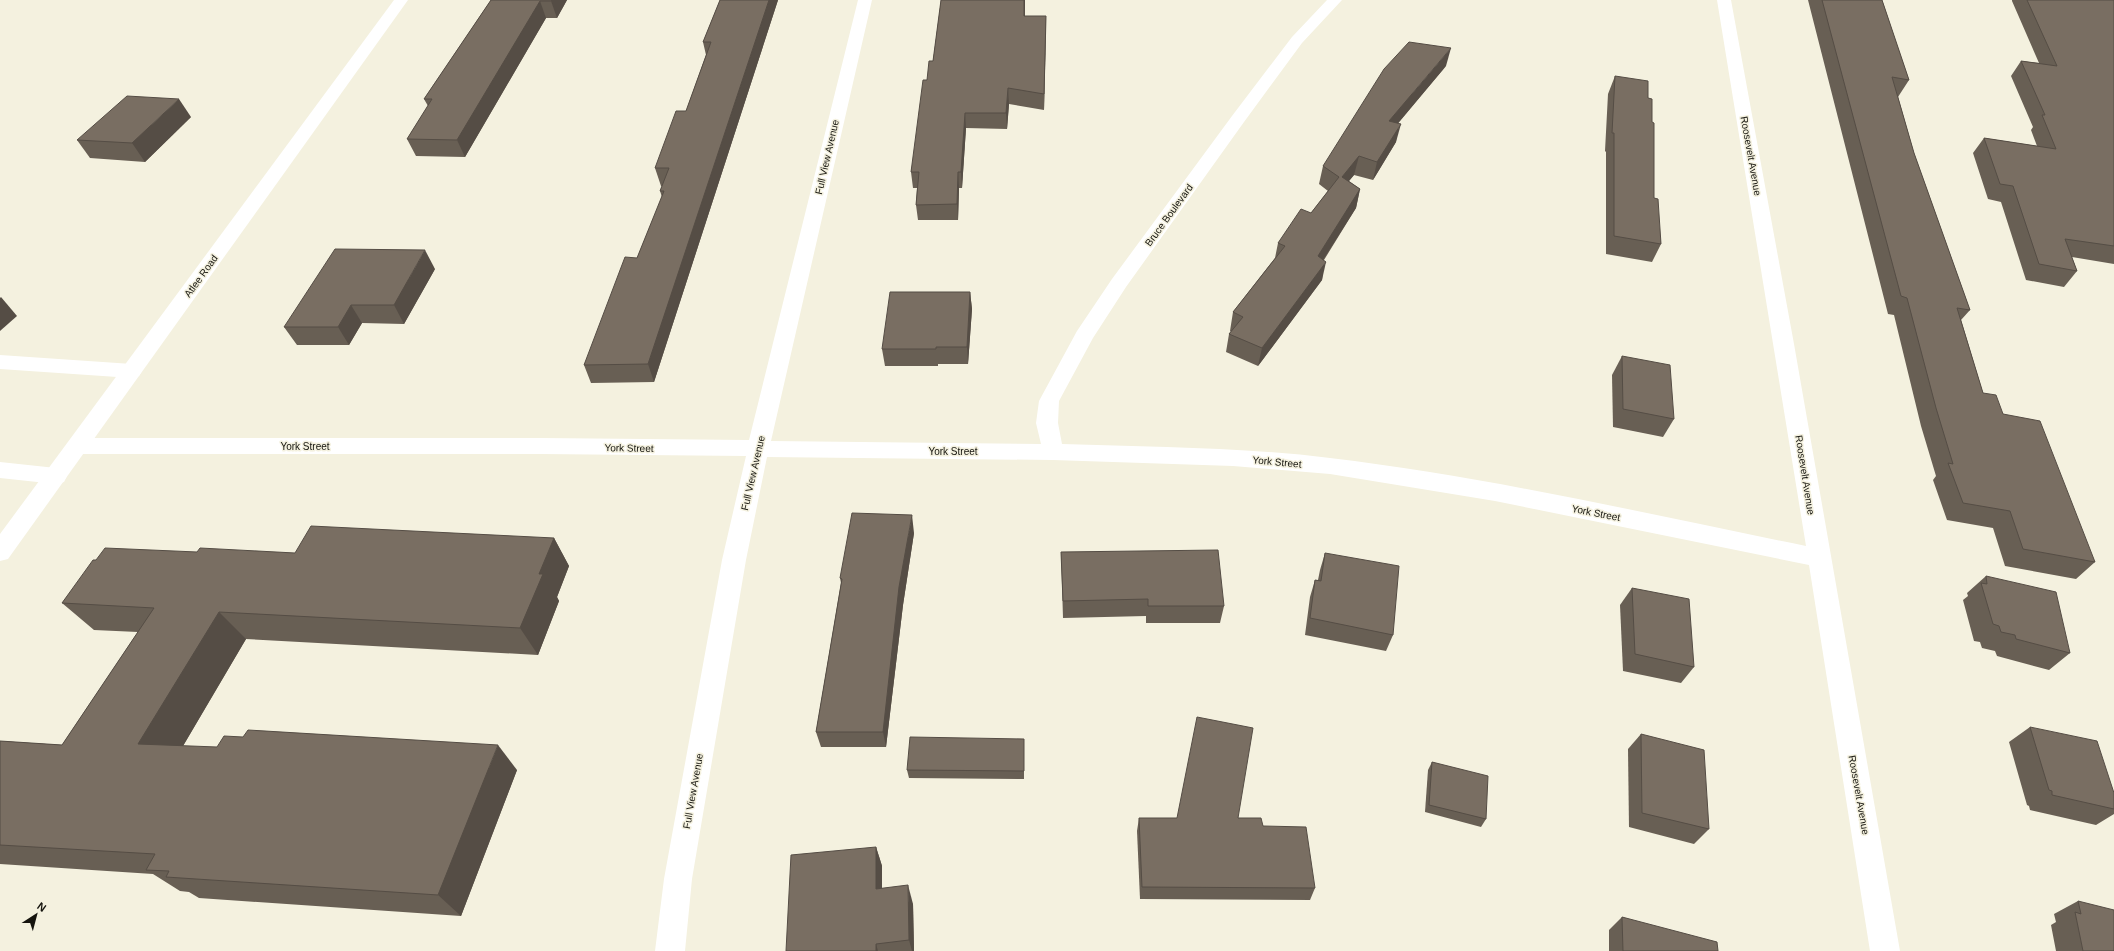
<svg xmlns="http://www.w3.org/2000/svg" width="2114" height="951" font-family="Helvetica,sans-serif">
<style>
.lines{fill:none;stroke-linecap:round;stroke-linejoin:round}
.service{fill:#fff;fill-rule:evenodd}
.minor{fill:#fff;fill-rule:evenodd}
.secondary{fill:#fff;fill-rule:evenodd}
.wall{fill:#685f54}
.shaded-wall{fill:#554d45}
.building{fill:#796e62;stroke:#554d45}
.labels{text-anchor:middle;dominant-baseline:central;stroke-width:3;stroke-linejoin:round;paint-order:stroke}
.street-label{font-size:10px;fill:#15140e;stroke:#f4f1df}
</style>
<rect width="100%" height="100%" fill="#f4f1df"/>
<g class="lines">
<g class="service">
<path d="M0,355L132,364L139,366L142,371L139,376L132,378L0,369Z"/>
<path d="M0,462L56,468L64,470L67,476L64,482L56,484L0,478Z"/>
</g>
<path class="minor" d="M858,0H872L771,441L1041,444L1036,423L1039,401L1077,331L1112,279L1232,116L1292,37L1327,0H1342L1302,43L1244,122L1126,287L1093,338L1059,401L1058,423L1062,444C1151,447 1241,447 1330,458C1490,477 1648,514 1806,546L1717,0H1731L1794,344L1900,951H1870L1809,565L1495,501L1330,474L1233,466L1053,460L767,457L746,560L692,879L685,951H655L664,879L722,560L746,456L541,454H78L70,452L67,446L70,440L78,438H541L749,440Z"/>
<path class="secondary" d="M394,0H408L8,559L0,561V534Z"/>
</g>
<g class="wall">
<path d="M491,0H567L557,18H546L465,157L416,156L407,139L428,106L424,99Z"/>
<path d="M720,0H778L654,382L591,383L584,365L637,258L662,197L660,191L662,186H661L655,168L686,111L706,55L703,42Z"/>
<path d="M941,0H1025V16H1046L1044,110L1009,104L1007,129L966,128L962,188H959L958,220H918L916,205L917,188H913L911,172L927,80L933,61Z"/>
<path d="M1808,0H1882L1909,80L1898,97L1914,153L1970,310L1961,320L1983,393L2003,414L2095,562L2076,579L2005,566L1993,528L1947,520L1933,480L1936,476L1921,426L1894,315L1888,314Z"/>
<path d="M2012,0H2114V264L2072,257L2077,271L2064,287L2026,280L2001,202L1988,199L1973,153L1984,138L2037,146L2031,130L2033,127L2011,76L2021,61L2039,63L2012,1Z"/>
<path d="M1446,66L1398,123L1396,142L1373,180L1354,175L1349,181L1360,189L1356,208L1324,260L1322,280L1258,366L1226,352L1229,334L1231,331H1230L1233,312L1275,258L1278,243L1311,213L1328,191L1319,184L1323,166Z"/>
<path d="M1615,76L1648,98L1652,122L1654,198L1661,244L1652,262L1606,254V152L1605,151L1608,94Z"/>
<path d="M191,117L145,162L90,158L77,140Z"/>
<path d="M435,269L404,324L362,323L349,345H297L284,327Z"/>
<path d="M970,292L972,309L968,364H938V366H885L882,349Z"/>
<path d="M1622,356L1674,419L1663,437L1613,427L1612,375Z"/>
<path d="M914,533L903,605L886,747H821L816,732L841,583L840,578Z"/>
<path d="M554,538L569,566L557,597L559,601L538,655L246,639L183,746L517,770L461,916L199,898L189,892L180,891L153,874L0,864V741L62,745L138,632L94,630L62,603L96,560L197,552L295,553Z"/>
<path d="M1061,552L1224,606L1220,623H1146V616L1063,618Z"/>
<path d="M1325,553L1393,635L1386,651L1305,635L1310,597L1315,580H1318L1320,570Z"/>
<path d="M1986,576L2070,653L2049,670L1997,656L1995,651L1982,648L1980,642L1974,641L1963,600L1968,596L1967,593Z"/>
<path d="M1632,588L1694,667L1681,683L1623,671L1620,605Z"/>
<path d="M2030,727L2114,793V814L2096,825L2030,810L2029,806L2027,805L2009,742Z"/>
<path d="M1641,734L1709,829L1694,844L1629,827L1628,749Z"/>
<path d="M1024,747V779L909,778L907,770Z"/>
<path d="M1432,762L1486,819L1481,827L1425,812L1428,770Z"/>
<path d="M1139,818H1238L1263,826L1315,888L1310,900L1140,899L1137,831Z"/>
<path d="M876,847L882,866V888L913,904L914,951H786Z"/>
<path d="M2078,901L2114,951H2056L2051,925L2056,922L2054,914Z"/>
<path d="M1622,917L1718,951H1609V930Z"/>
</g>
<g class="shaded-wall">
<path d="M552,0H567L557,18L551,1Z"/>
<path d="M769,0H778L654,382L648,364Z"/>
<path d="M1024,0H1025L1024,31Z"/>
<path d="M540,1L546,18L465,157L457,140Z"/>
<path d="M1046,16V31L1044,110V94Z"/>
<path d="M1451,48L1446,66L1385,139L1389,121Z"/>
<path d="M1008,88L1009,104L1007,129L1006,113Z"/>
<path d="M179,99L191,117L145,162L132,143Z"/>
<path d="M965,113L966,128L962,188L961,172Z"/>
<path d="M1401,124L1396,142L1373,180L1377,162Z"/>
<path d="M1359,156L1354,175L1337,195L1342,177Z"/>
<path d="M958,172L959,188L958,220L957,204Z"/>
<path d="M1360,189L1356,208L1314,274L1318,256Z"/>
<path d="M425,250L435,269L404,324L394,305Z"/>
<path d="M1326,262L1322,280L1258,366L1262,348Z"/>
<path d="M970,292L972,309L968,364L967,347Z"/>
<path d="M1,297L17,316L0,331V298Z"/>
<path d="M351,305L362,323L349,345L338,327Z"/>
<path d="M912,515L914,533L903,605L886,747L883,732L899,587Z"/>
<path d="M554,538L569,566L557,597L559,601L538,655L520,628L539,574Z"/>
<path d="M219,612L246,639L170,768L138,744Z"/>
<path d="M498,745L517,770L461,916L438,895Z"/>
<path d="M876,847L882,866V907L876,889Z"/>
<path d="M908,885L913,904L914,951H912L909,940Z"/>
<path d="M876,944L878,951H876Z"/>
</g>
<g class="building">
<path d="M491,0H552L551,1H540L457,140L407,139L432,99H424Z"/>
<path d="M720,0H769L648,364L584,365L625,257L637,258L664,191H660L669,168H655L676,111H686L711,42H703Z"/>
<path d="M941,0H1024V16H1046L1044,94L1008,88L1006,113H965L961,172H958L957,204L916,205L919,172H911L923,80H927L929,61H933Z"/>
<path d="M1822,0H1882L1909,80L1892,77L1914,153L1970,310L1957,308L1983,393L1996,395L2003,414L2040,421L2095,562L2023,549L2010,511L1963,503L1948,463L1953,464L1936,408L1907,298L1901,296Z"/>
<path d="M2027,0H2114V246L2065,239L2077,271L2039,264L2013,186L2000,184L1984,138L2056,149L2042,115H2045L2021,61L2057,66Z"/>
<path d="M1409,42L1451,48L1389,121L1401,124L1377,162L1359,156L1342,177L1360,189L1318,256L1326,262L1262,348L1229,334L1243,317L1233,312L1285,246L1278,243L1301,209L1311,213L1339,177L1323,166L1384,69Z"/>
<path d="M1615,76L1648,81V98L1652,99V122L1654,123V198L1658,199L1661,244L1614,236V133H1612Z"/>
<path d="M127,96L179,99L132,143L77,140Z"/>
<path d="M335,249L425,250L394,305H351L338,327H284Z"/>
<path d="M890,292H970L967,347H936V349H882Z"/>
<path d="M1622,356L1670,365L1674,419L1623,409Z"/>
<path d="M852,513L912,515L899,587L883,732H816L842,579L840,578Z"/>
<path d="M311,526L554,538L539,574H543L520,628L219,612L138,744L217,747L224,736L243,737L248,730L498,745L438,895L166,877L169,871L146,870L155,854L0,845V741L62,745L154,608L62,603L93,560H96L105,548L197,552L200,548L295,553Z"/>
<path d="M1218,550L1224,606H1148V599L1063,601L1061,552Z"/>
<path d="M1325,553L1399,566L1393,635L1310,618L1315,580L1321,581Z"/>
<path d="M1986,576L2056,592L2070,653L2016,639L2015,635L2001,632L1999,626L1993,624L1981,583L1987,584Z"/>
<path d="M1632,588L1689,599L1694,667L1635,654Z"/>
<path d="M1197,717L1253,728L1238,818H1261L1263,826L1306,827L1315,888L1142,887L1139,818H1177Z"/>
<path d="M2030,727L2097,741L2114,793V809L2052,795V791L2049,790Z"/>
<path d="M1641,734L1704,750L1709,829L1642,813Z"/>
<path d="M910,737L1024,739V771L907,770Z"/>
<path d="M1432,762L1488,776L1486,819L1429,805Z"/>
<path d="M876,847V889L908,885L909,940L876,944V951H786L791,855Z"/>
<path d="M2078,901L2114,910V951H2083L2075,912L2081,914Z"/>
<path d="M1622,917L1717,942L1718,951H1623Z"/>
</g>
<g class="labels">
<g class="street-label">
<text transform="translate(1751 156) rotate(80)">Roosevelt Avenue</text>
<text transform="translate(827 157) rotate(-77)">Full View Avenue</text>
<text transform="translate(1169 215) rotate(-54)">Bruce Boulevard</text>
<text transform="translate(201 276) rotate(-54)">Atlee Road</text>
<text x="305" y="446">York Street</text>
<text transform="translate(629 448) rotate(1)">York Street</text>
<text x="953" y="451">York Street</text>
<text transform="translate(1277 462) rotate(5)">York Street</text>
<text transform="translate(753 473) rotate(-77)">Full View Avenue</text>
<text transform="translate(1805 475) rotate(81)">Roosevelt Avenue</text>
<text transform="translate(1596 513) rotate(11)">York Street</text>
<text transform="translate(693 791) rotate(-80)">Full View Avenue</text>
<text transform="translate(1859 795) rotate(80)">Roosevelt Avenue</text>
</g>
</g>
<g transform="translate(36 915) rotate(36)" stroke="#f4f1df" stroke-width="3" paint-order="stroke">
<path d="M0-3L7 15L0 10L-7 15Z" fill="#15140e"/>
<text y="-6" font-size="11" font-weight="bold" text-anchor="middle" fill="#15140e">N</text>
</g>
</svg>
